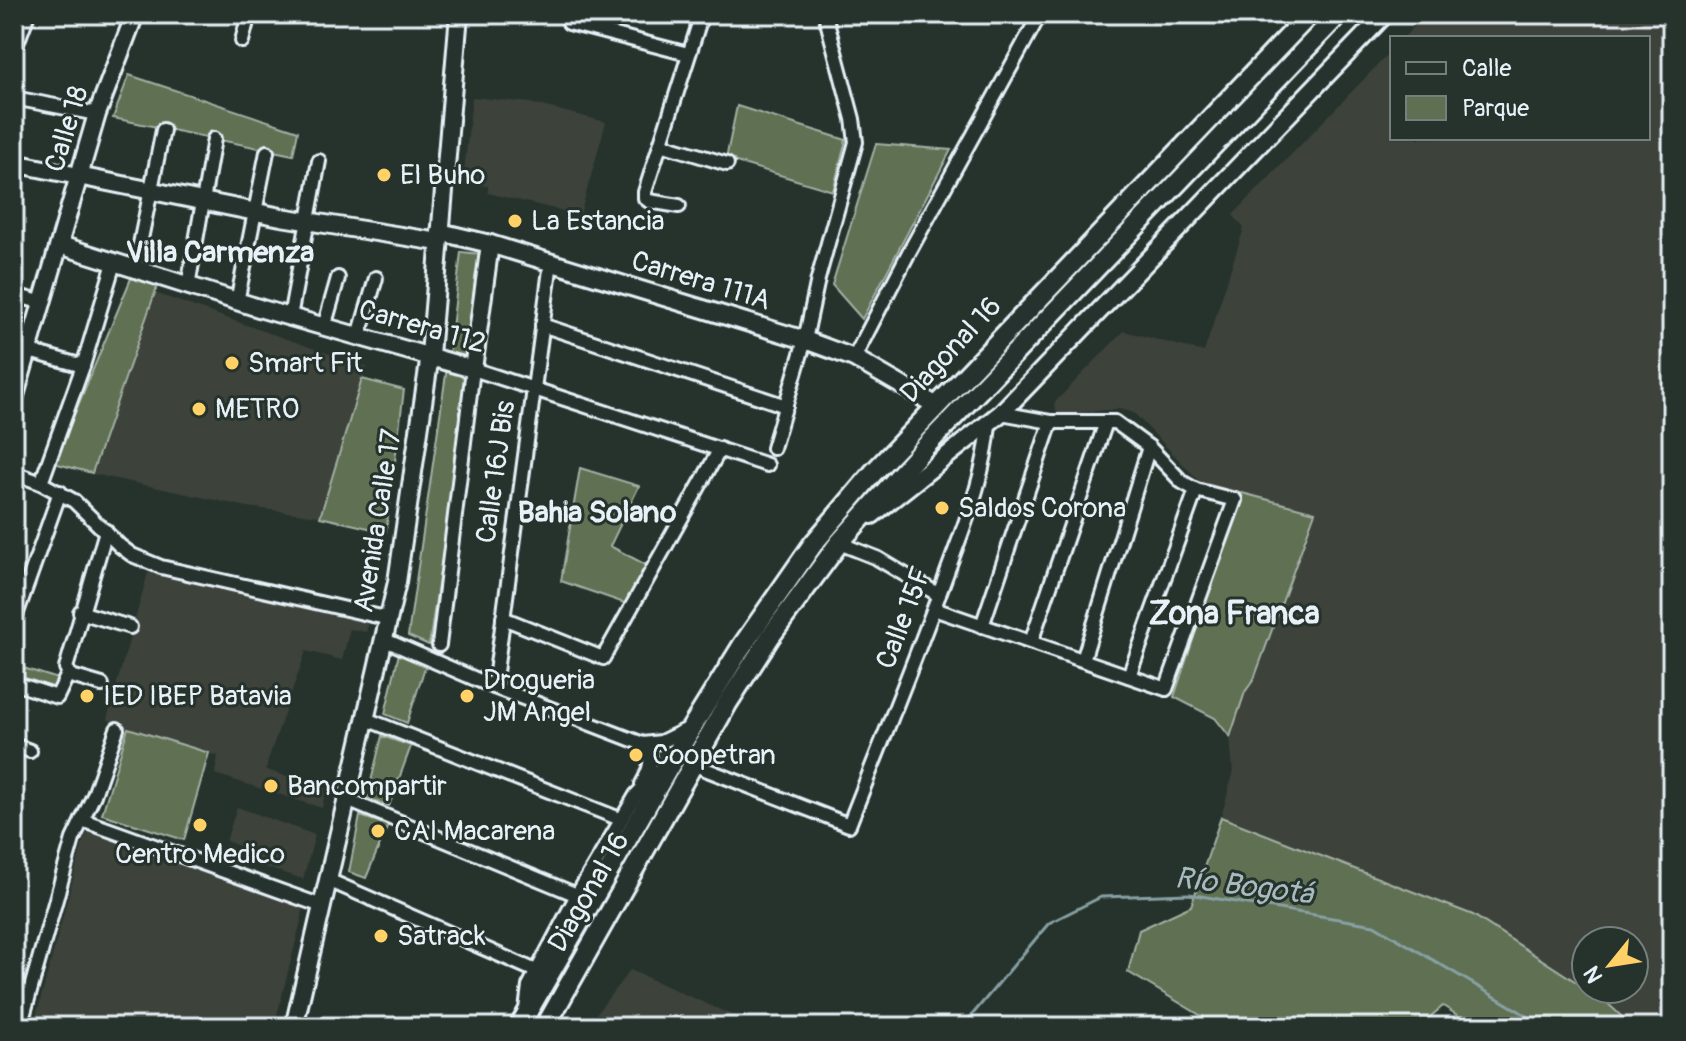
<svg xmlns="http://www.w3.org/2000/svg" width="1686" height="1041" font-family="Pangolin,sans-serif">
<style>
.built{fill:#3c433a}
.green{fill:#5f7052;stroke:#a4b0a5;stroke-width:2}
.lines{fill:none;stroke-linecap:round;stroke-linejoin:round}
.stream{stroke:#88a1a4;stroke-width:3}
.street-casing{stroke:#e8f1f8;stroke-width:18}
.secondary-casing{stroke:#e8f1f8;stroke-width:22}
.primary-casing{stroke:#e8f1f8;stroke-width:24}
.street{stroke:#26332d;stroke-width:12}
.secondary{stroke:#26332d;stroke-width:16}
.primary{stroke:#26332d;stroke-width:18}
.poi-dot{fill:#ffd166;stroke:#26332d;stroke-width:3}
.labels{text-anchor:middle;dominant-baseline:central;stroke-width:6;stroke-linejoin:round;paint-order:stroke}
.street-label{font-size:28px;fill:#e8f1f8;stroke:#26332d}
.poi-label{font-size:28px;fill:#e8f1f8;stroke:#26332d;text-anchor:start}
.neighbourhood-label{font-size:30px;font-weight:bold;fill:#e8f1f8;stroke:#26332d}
.water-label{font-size:30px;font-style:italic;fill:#a8bcc0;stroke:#26332d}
.quarter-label{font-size:32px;font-weight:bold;fill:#e8f1f8;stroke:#26332d}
</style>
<rect width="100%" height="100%" fill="#26332d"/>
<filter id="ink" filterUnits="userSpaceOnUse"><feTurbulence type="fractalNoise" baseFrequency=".0125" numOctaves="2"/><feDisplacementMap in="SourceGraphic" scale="16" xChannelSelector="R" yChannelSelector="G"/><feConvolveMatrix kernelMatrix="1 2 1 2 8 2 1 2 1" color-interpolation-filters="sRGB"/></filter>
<g filter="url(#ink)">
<g class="built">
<path d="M1426,14H1672V1027H1633L1604,1000L1587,989H1634V941H1586V988L1473,915L1221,817L1233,774L1230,737L1245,692L1254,679L1315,512L1200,482L1134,413L1119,409L1065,414L1057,413L1054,403L1124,331L1204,352L1244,228L1233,215L1392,50V138H1648V38H1403Z"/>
<path d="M472,97L530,103L606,122L580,215L488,193V186L463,183Z"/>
<path d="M155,293L367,367L319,516L248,507L93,474Z"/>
<path d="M148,573L369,623L366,632L350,629L342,660L306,651L268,760L266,770L326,788L322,808L215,774L218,756L128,728L107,719Z"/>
<path d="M237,807L315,835L303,879L235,858L239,846L226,841Z"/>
<path d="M97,829L296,899L302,907V917L274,1027H33L84,838L89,831Z"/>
<path d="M630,970L759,1027H586Z"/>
</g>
<g class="green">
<path d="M129,75L298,131L293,155L113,118Z"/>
<path d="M737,106L846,140L833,191L726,159Z"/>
<path d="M876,144L951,150L862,319L832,285Z"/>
<path d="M461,252L481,254L468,355L449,354Z"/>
<path d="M132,276L158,284L92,473L54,463Z"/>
<path d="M447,367L470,373L429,645L408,636Z"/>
<path d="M362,379L404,390L386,532L320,517Z"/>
<path d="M580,468L639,486L610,546L650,567L630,605L561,581Z"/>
<path d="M1242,493L1315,512L1254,679L1245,692L1230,737L1215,718L1174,697Z"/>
<path d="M399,653L426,664L407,723L385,714Z"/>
<path d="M14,665L61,680L54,700L14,688Z"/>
<path d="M128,728L209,753L184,840L102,814Z"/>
<path d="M382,736L411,746L389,806L367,798Z"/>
<path d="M360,816L388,825L366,878L349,872Z"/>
<path d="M1221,817L1473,915L1604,1000L1633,1027H1476L1443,1006L1418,1027H1220L1128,972L1139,930L1191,906Z"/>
</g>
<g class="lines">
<path class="stream" d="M962,1027L1049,923L1101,897L1189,894L1374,925L1546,1027"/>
<g class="street-casing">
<g id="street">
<path d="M569,23L688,54"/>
<path d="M242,41L249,14"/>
<path d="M14,51L28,14"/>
<path d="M14,98L97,114"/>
<path d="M661,144L727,164"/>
<path d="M679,206L649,201L645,198V192L702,14"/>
<path d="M135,269L163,130"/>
<path d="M188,286L214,139"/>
<path d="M14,295L44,303"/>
<path d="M237,302L267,152"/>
<path d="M290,317L319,161"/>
<path d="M542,325L786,406"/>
<path d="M324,327L338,278"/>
<path d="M359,336L376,278"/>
<path d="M29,351L83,366"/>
<path d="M854,358L908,254L1040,14"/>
<path d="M773,448L805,340L818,279L856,142L853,119L825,14"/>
<path d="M14,473L41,483L74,501L120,546L132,555L161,567L390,619"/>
<path d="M41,483L83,366L114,263"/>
<path d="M839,543L877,558L939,595"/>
<path d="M934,609L1166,689L1235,500L1196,490L1182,482L1149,447L1115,422H1051L1001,413"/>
<path d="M80,612L130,627"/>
<path d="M503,618L603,658L720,449"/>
<path d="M14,621L60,492"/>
<path d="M982,626L1051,422"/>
<path d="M385,640L494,687L643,744L661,742L690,728"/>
<path d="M1031,642L1106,422"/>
<path d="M439,645L473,369L767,465"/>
<path d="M1083,660L1149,447"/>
<path d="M1129,676L1196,490"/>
<path d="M14,683L57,697L68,674"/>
<path d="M102,685L71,676L66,668L106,531"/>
<path d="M494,687L551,262"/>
<path d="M366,719L620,819"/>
<path d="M14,745L30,751"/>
<path d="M692,764L849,825C881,743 915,661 945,578C963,528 985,478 989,424"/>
<path d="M642,784C650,770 655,757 643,744"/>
<path d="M347,800L577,895"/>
<path d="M82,820L322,906"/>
<path d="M328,880L536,971"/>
<path d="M526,1010L529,986L577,895L636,795L663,767"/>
<path d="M20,1027L73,839L94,795L117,729"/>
</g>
</g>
<g class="secondary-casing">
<g id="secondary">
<path d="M14,163L281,217L439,242"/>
<path d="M440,232L490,244L805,340L854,358L937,406"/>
<path d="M60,245L262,309L473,369L490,244"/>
<path d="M14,399L97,114L135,14"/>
<path d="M872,515L1001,413L1385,14"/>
<path d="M294,1027L397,582L430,355L459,14"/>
</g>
</g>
<g class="primary-casing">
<g id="primary">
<path d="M519,1027L692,727L742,646L813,544L873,473L1310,14"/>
<path d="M545,1027L727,704L770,637L839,543L924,448L1339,14"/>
</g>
</g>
<use href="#street" class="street"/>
<use href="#secondary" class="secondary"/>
<use href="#primary" class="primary"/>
</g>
</g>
<g class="poi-dot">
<circle cx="384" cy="175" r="8"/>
<circle cx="515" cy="221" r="8"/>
<circle cx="232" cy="363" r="8"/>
<circle cx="199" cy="409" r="8"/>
<circle cx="942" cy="508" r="8"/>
<circle cx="87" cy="696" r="8"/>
<circle cx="467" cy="696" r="8"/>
<circle cx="636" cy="755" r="8"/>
<circle cx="271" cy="786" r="8"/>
<circle cx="200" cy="825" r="8"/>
<circle cx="378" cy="831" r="8"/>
<circle cx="381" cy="936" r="8"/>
</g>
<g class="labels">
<g class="street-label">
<text transform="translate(67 129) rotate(-73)">Calle 18</text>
<text transform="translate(701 281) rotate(17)">Carrera 111A</text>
<text transform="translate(422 327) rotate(16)">Carrera 112</text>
<text transform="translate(951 350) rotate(-47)">Diagonal 16</text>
<text transform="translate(496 472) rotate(-82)">Calle 16J Bis</text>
<text transform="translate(378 521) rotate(-81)">Avenida Calle 17</text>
<text transform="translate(904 618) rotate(-69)">Calle 15F</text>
<text transform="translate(589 892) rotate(-60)">Diagonal 16</text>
</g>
<g class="poi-label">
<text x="400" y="175">El Buho</text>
<text x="531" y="221">La Estancia</text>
<text x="248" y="363">Smart Fit</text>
<text x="215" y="409">METRO</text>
<text x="958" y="508">Saldos Corona</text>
<text x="483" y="680">Drogueria<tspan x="483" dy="32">JM Angel</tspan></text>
<text x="103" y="696">IED IBEP Batavia</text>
<text x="652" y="755">Coopetran</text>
<text x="287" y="786">Bancompartir</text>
<text x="394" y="831">CAI Macarena</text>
<text x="200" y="854" text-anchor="middle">Centro Medico</text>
<text x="397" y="936">Satrack</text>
</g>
<g class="neighbourhood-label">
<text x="220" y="252">Villa Carmenza</text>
<text x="597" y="512">Bahia Solano</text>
</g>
<g class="water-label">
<text transform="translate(1244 886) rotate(7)">Río Bogotá</text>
</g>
<g class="quarter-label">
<text x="1234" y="614">Zona Franca</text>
</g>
</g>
<rect width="1686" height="1041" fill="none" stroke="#26332d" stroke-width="48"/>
<rect x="24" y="24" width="1638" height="993" fill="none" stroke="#e8f1f8" stroke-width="3" filter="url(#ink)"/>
<rect x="1390" y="36" width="260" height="104" fill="#26332d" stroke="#747f7e" stroke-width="2"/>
<rect x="1406" y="62" width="40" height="12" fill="#26332d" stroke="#747f7e" stroke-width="2"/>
<text x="1462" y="76" font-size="24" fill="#e8f1f8">Calle</text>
<rect x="1406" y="96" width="40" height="24" fill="#5f7052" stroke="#747f7e" stroke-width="2"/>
<text x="1462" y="116" font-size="24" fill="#e8f1f8">Parque</text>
<g transform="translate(1610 965) rotate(240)"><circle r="38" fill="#26332d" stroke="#747f7e" stroke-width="2"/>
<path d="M0-6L14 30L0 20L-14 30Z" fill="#ffd166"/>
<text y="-12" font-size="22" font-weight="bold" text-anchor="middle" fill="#e8f1f8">N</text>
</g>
</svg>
